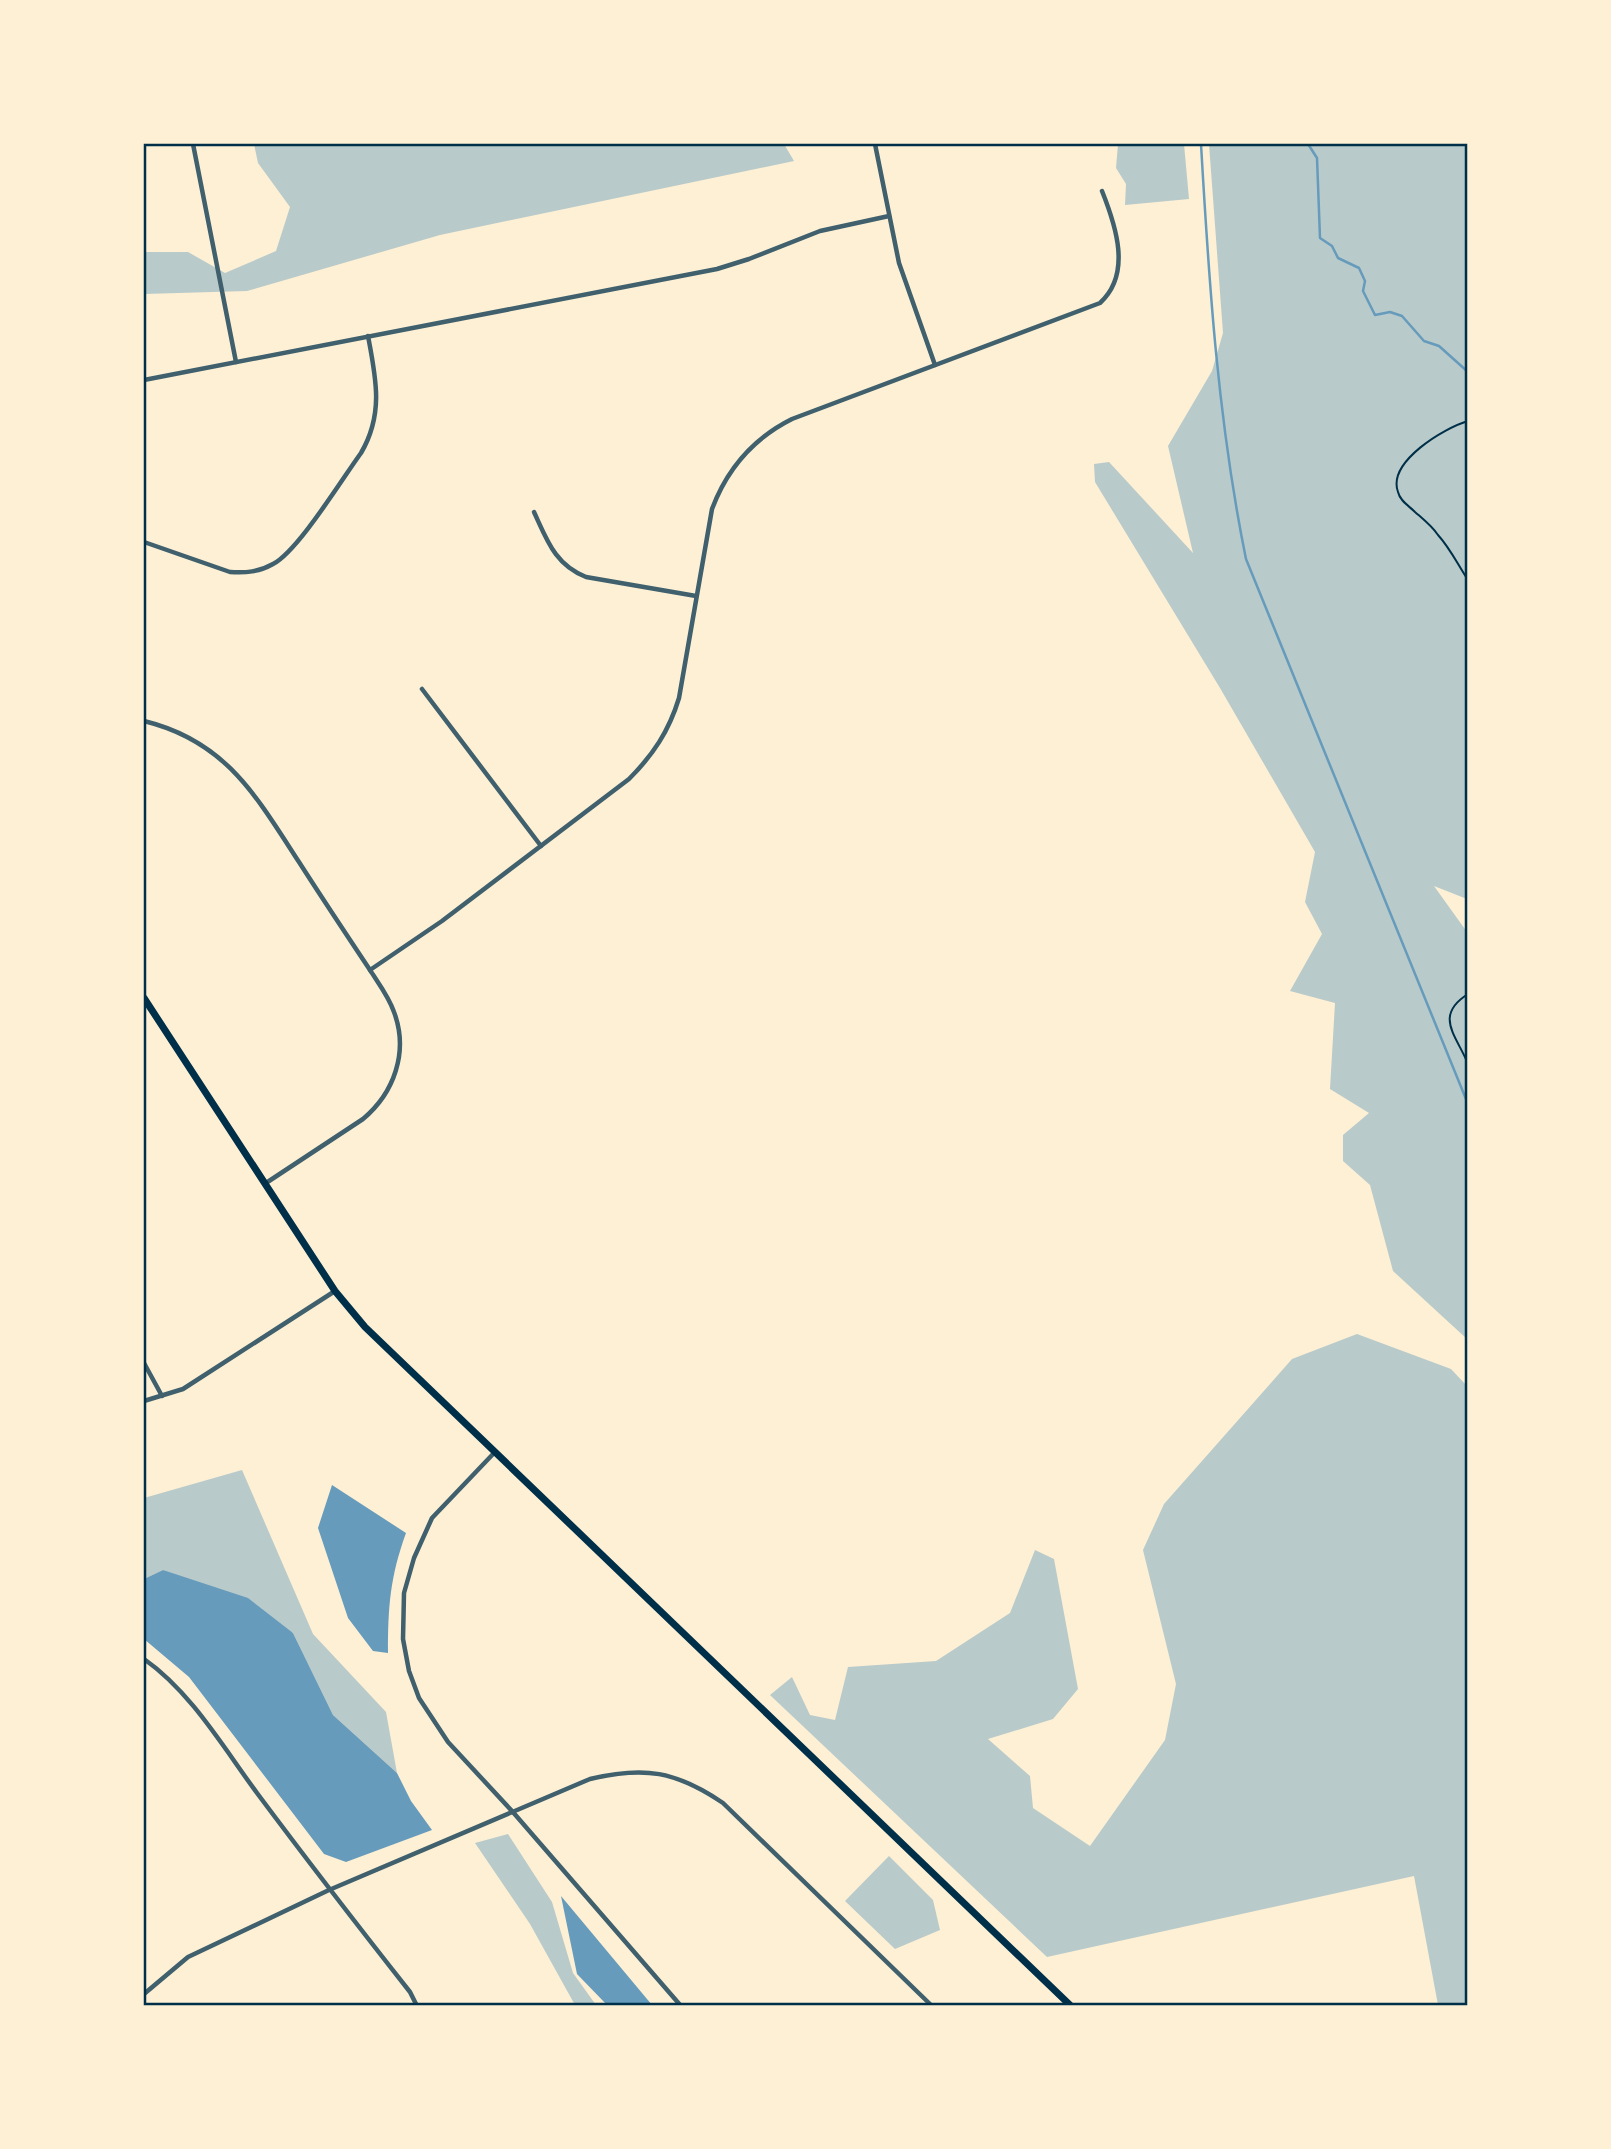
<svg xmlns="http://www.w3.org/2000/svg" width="1611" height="2149" font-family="'PT Sans Narrow',sans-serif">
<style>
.green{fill:#b9caca}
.water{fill:#669bbc}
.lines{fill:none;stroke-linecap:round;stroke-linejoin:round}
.stream{stroke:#669bbc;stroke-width:2.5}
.path{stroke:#003049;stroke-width:2}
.minor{stroke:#3f606c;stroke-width:4.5}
.primary{stroke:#003049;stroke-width:7}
.neatline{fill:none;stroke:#003049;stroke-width:2.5}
</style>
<rect width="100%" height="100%" fill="#fdf0d5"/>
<g class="green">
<path d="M254,144H784L794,161L440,235L247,291L144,294V252H188L225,273L276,251L290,207L258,163Z"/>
<path d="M1118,144H1184L1189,199L1125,205L1126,184L1116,168Z"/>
<path d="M1209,144H1467V899L1434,886L1467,932V1339L1393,1271L1370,1185L1343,1161V1135L1369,1113L1330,1089L1335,1003L1290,991L1322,934L1305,902L1315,852L1220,688L1095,482L1094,464L1109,462L1193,553L1168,446L1212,371L1223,333Z"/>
<path d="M1357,1334L1451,1369L1467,1386V2005H1438L1414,1876L1047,1957L770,1695L792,1677L810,1715L835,1720L848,1667L936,1661L1010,1613L1035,1550L1054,1559L1078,1689L1053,1719L988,1739L1030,1776L1033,1808L1090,1846L1165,1740L1176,1684L1143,1550L1164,1504L1292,1359Z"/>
<path d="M242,1470L313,1634L386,1712L397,1773L333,1715L293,1633L163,1570L144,1579V1498Z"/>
<path d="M508,1834L552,1902L573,1973L596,2005H575L530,1924L475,1843Z"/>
<path d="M889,1856L933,1900L940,1930L895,1949L845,1901Z"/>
</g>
<g class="water">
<path d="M332,1485L406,1533C390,1577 388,1607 388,1653L373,1651L348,1618L318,1528Z"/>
<path d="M163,1570L248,1598L293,1633L333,1715L397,1773L411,1801L432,1830L346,1862L324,1854L189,1677L144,1639V1579Z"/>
<path d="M561,1896L652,2005H607L577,1974Z"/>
</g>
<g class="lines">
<g class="stream">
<path d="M1201,144C1209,283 1218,422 1246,559L1468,1104"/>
<path d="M1308,144L1317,158L1320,238L1332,246L1338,258L1359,268L1365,281L1363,291L1375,315L1390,312L1402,316L1424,341L1439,346L1468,372"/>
</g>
<g class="path">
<path d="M1468,421C1444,428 1387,462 1398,492C1400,501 1409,506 1415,512C1423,519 1432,526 1438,535C1450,548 1458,565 1468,580"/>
<path d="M1468,994C1433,1016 1457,1036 1468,1064"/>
</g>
<g class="minor">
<path d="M193,144L236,362"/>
<path d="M875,144L899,263L935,365"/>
<path d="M144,380L717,269L749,259L820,231L889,216"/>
<path d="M534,512C547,540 555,565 586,577L696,596"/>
<path d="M144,542L230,572C246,573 259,572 273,564C298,551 342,479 361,453C384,414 376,378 368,336"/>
<path d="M422,689L541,846"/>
<path d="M144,721C226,741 256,796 299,862C322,898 346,934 370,970C379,984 389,997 394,1012C409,1052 394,1093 363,1119L266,1183"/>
<path d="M370,970L442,921L629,779C653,755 669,731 679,698L712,509C727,469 754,438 792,419L1100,303C1132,274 1116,226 1102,191"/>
<path d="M144,1363L162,1396"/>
<path d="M144,1401L183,1389L335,1291"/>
<path d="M494,1453L432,1518L414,1558L404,1593L403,1639L409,1671L419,1698L448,1742L512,1811L681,2006"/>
<path d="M144,1659C191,1692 223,1747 257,1793C307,1860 358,1926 410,1992L417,2006"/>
<path d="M144,1994L188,1957L329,1890L590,1779C644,1766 676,1771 723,1803L932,2006"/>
</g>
<path class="primary" d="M144,998L335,1291L365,1327L1071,2006"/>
</g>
<rect width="1611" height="2149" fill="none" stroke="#fdf0d5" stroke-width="290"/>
<rect x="145" y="145" width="1321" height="1859" class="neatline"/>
</svg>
